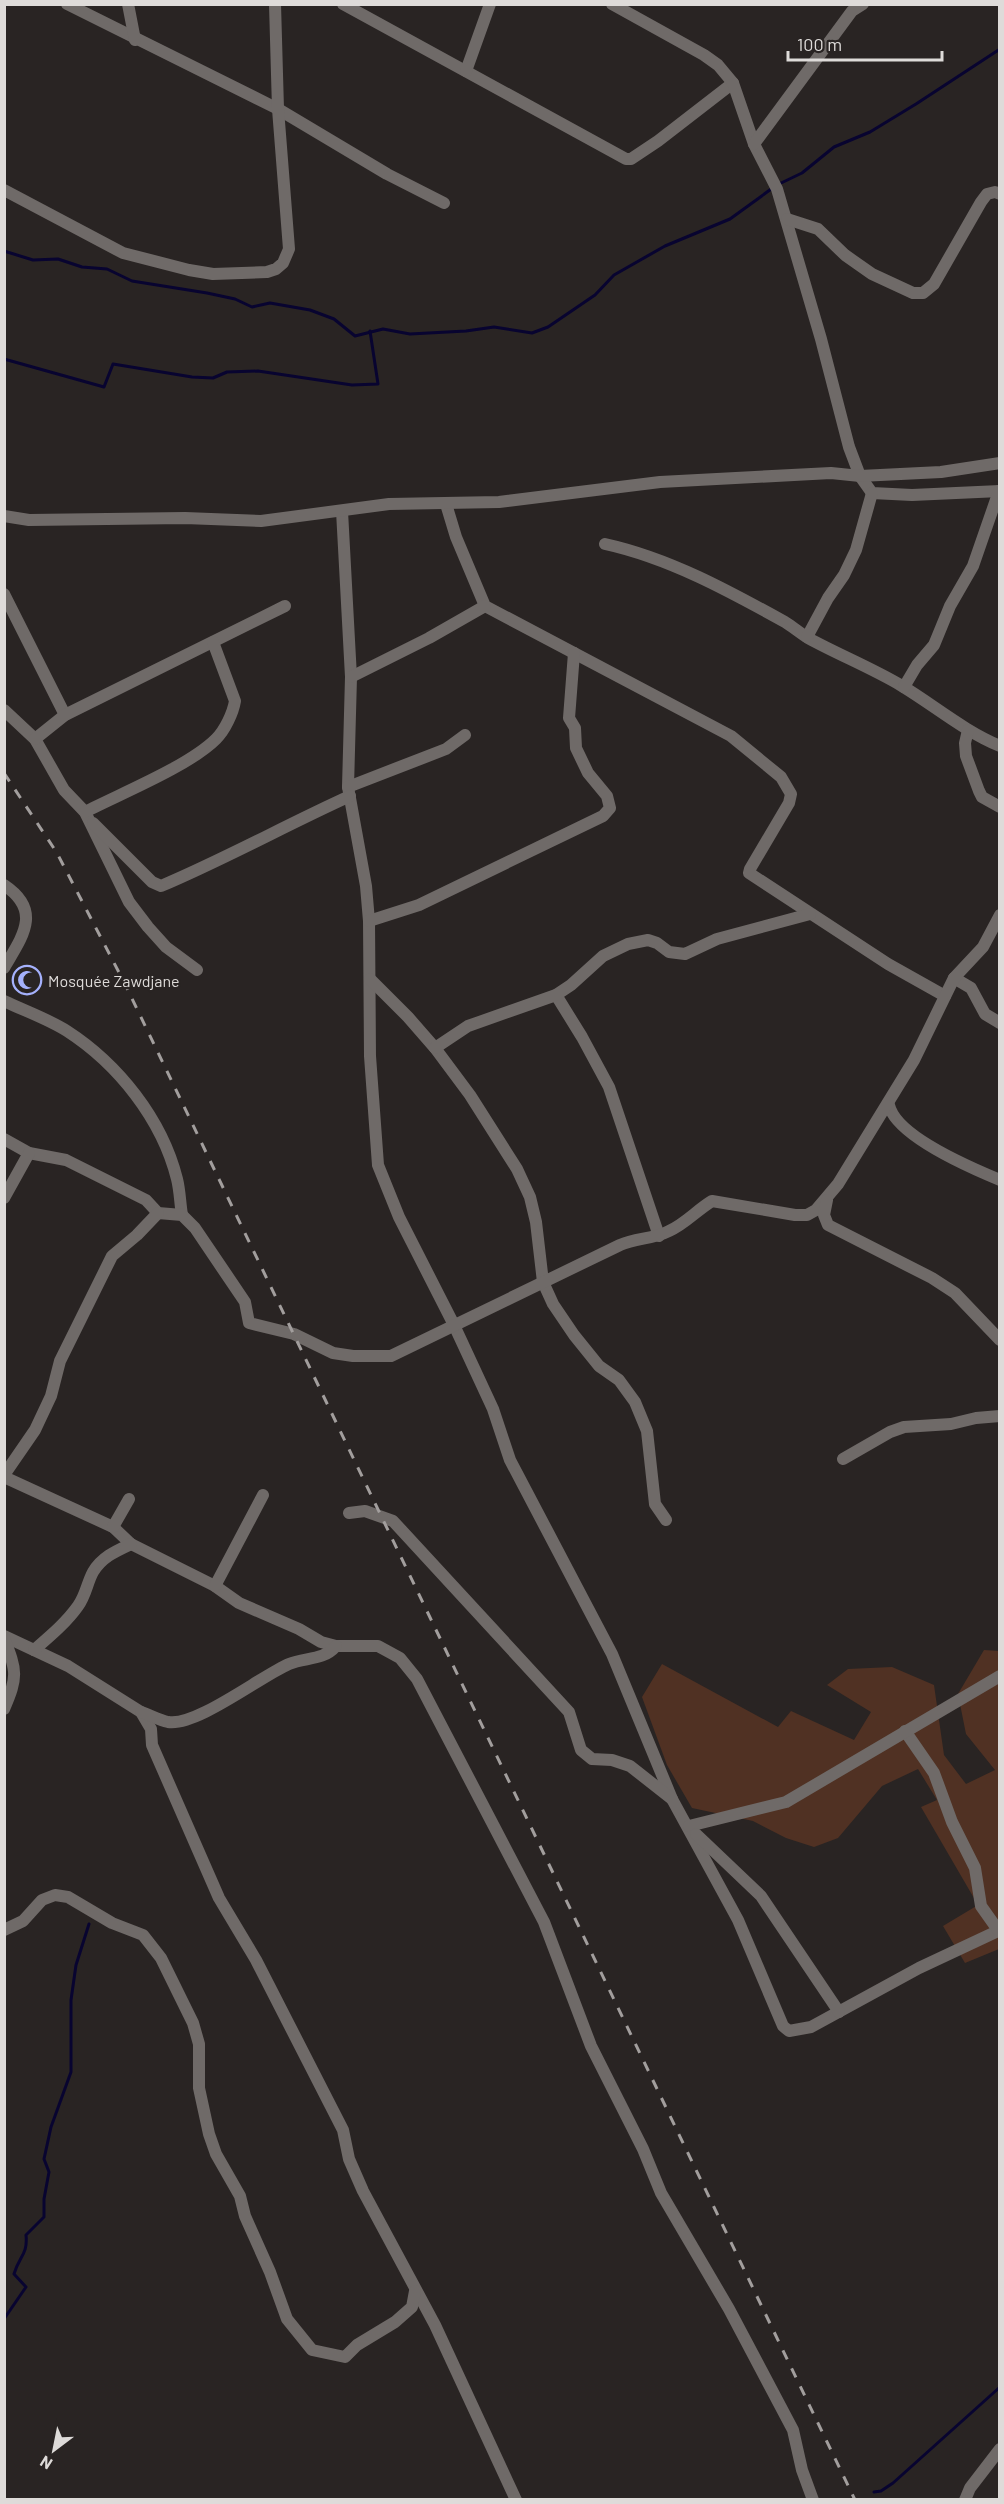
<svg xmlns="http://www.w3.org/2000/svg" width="1004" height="2504" font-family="Barlow,sans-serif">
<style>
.green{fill:#503123}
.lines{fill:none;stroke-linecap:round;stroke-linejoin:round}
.stream{stroke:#080430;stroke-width:3}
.minor{stroke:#6f6a68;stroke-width:12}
.rail{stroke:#a29e9d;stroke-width:3;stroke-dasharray:10 10;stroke-linecap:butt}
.labels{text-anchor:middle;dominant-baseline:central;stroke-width:4.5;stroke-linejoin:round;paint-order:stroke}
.poi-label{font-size:16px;fill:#dedbd9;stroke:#292423;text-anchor:start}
</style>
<rect width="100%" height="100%" fill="#292423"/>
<path class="green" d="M984,1650L999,1651V1949L965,1963L943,1926L978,1905L921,1807L937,1800L918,1769L882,1786L838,1838L814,1847L786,1838L753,1821L692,1808L667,1765L642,1697L662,1664L778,1727L791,1711L854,1740L871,1712L827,1685L848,1669L892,1667L934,1685L944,1755L966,1784L995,1770L966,1734L958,1694Z"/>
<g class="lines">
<g class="stream">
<path d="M779,184L802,173L834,147L870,132L916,104L1000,49"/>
<path d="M4,251L33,260L58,259L82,267L107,269L132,281L207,293L235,299L252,307L270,303L310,310L334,319L355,336L383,329L410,334L466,331L494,327L532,333L548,327L595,295L614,275L665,246L730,219L774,187"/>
<path d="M4,359L104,387L113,364L192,377L213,378L227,372L258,371L352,385L378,384L370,331"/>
<path d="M4,2319L26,2287L14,2274C19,2256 28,2255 26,2235L44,2217V2199L49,2172L44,2159L51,2127L71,2072V2000L76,1965L89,1924"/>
<path d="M874,2492L881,2491L893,2483L1000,2387"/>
</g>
<g class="minor">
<path d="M67,4L278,109L387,174L444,203"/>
<path d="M128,4L135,40"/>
<path d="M343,4L626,159H631L658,141L733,83"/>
<path d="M612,4L704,55L718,65L733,83L754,144L777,189L821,339L849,447L860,476L872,493L912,495L1000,491"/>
<path d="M466,71L490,4"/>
<path d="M754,144L852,11L863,4"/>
<path d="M4,190L123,253L189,270L213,274L267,272L276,269L283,263L289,249L278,109L275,4"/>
<path d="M787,219L818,229L845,255L872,274L913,293H923L934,284L981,202L987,194L995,192L1000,194"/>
<path d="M446,504L456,537L485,606L731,736L781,777L791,794L789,803L750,869L749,873L888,964L945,996"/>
<path d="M342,511L351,677L348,787L366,886L369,921L370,1056L378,1165L399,1217L454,1325L493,1409L510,1460L612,1654L672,1799"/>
<path d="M4,516L29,520L185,518L261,521L389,504L499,502L660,482L831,473L860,476L941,472L1000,463"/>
<path d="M605,544C669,558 729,591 785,622C793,627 800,633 808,638C839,655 872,668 902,686C935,706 964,731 1000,746"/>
<path d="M4,594L65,715"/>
<path d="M807,637L828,598L844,575L856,550L872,493"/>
<path d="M351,677L429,638L485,606"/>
<path d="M904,687L917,665L934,645L950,606L973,566L999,491"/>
<path d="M4,710L35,739L64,790L85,812L129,902L148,927L166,947L197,970"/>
<path d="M968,730L965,743L966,756L979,791L982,797L1000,807"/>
<path d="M35,739L65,715L285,606"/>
<path d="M348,787L446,749L465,735"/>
<path d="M85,812C122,793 189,766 216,739C225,730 233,713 235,701L213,642"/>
<path d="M93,823L152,882L161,886C225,859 286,825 350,796"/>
<path d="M4,885C43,911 22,937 4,968"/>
<path d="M369,921L419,905L603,816L610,808L607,796L588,773L576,748L575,728L569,718L574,653"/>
<path d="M954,978L971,988L985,1014L1000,1023"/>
<path d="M370,979L408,1017L435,1048L470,1095L517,1169L530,1197L536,1222L543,1282L553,1304L574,1335L599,1366L619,1380L635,1402L647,1431L655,1504L666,1520"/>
<path d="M556,995L582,1037L609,1087L659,1236"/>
<path d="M4,1001C25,1011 48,1019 67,1031C118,1064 162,1119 177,1179C180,1191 180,1203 182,1215"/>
<path d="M435,1048L468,1026L556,995L571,985L603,956L628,944L648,940L657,943L669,952L685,954L717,939L810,914"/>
<path d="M889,1105C896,1136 971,1168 1000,1180"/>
<path d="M4,1139L29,1153L66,1160L146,1200L158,1213L182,1215L195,1228L245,1302L249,1323L294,1334L333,1353L353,1356H391L620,1245C636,1238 654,1239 669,1231C685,1224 697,1210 712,1201L795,1215H807L816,1210L838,1184L914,1060L954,978L983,947L1000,915"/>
<path d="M4,1198L29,1153"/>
<path d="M827,1200L824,1215L828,1225L932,1278L955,1293L1000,1340"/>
<path d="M843,1459L890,1432L904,1427L951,1424L976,1418L1000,1416"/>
<path d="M4,1475L35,1430L51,1396L60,1361L112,1256L137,1235L158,1213"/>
<path d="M4,1477L113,1527L131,1544L215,1586L239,1603L299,1629L321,1642L336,1646H378L400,1658L417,1679L544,1922L591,2046L643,2149L661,2193L729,2309L793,2430L802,2470L813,2500"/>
<path d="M349,1513L365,1511L393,1521L569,1712L581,1750L592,1759L612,1760L630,1766L672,1799L738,1920L783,2026L789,2031L811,2027L919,1968L1000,1930"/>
<path d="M113,1527L129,1499"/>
<path d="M215,1586L263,1495"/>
<path d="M4,1636L68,1666L141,1712L151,1729L152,1745L219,1898L256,1960L343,2130L349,2159L363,2191L435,2325L516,2500"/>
<path d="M4,1638C17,1671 18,1677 4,1709"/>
<path d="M34,1650C49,1637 66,1623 78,1606C86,1595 87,1583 93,1572C102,1557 116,1551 131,1544"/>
<path d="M141,1712C150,1715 159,1720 168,1722C196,1727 261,1676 289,1664C305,1657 323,1661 336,1646"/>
<path d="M905,1731L934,1773L952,1822L975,1868L981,1906L998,1930"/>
<path d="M689,1826L786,1802L1000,1676"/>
<path d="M696,1834L761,1896L839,2012"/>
<path d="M4,1930L23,1921L42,1900L55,1895L68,1897L112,1923L143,1935L161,1958L193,2023L199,2044V2088L209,2134L216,2154L240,2196L245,2216L270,2272L287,2319L312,2350L345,2357L357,2345L395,2322L412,2307L415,2291"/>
<path d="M965,2500L970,2488L1000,2449"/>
</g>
<path class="rail" d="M4,773L57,853L125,984L855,2500"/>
</g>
<defs>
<g id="mosque-ring" transform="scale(1.5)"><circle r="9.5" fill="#292423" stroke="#a5b1fc" stroke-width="1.5"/><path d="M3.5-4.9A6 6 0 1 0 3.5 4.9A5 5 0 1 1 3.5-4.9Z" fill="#a5b1fc"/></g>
</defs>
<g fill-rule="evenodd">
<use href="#mosque-ring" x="27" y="980"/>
</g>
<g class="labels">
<g class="poi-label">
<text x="48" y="980">Mosquée Zawdjane</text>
</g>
</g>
<rect width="1004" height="2504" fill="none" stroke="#dedbd9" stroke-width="12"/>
<g transform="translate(54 2450) rotate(212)" stroke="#292423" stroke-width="4.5" paint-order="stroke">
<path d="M0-4.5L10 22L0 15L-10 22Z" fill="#dedbd9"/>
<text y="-9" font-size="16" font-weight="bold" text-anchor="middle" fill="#dedbd9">N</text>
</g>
<path d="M788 51v9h154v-9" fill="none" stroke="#dedbd9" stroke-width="3"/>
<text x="797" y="51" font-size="18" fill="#dedbd9" stroke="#292423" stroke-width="4.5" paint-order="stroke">100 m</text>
</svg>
